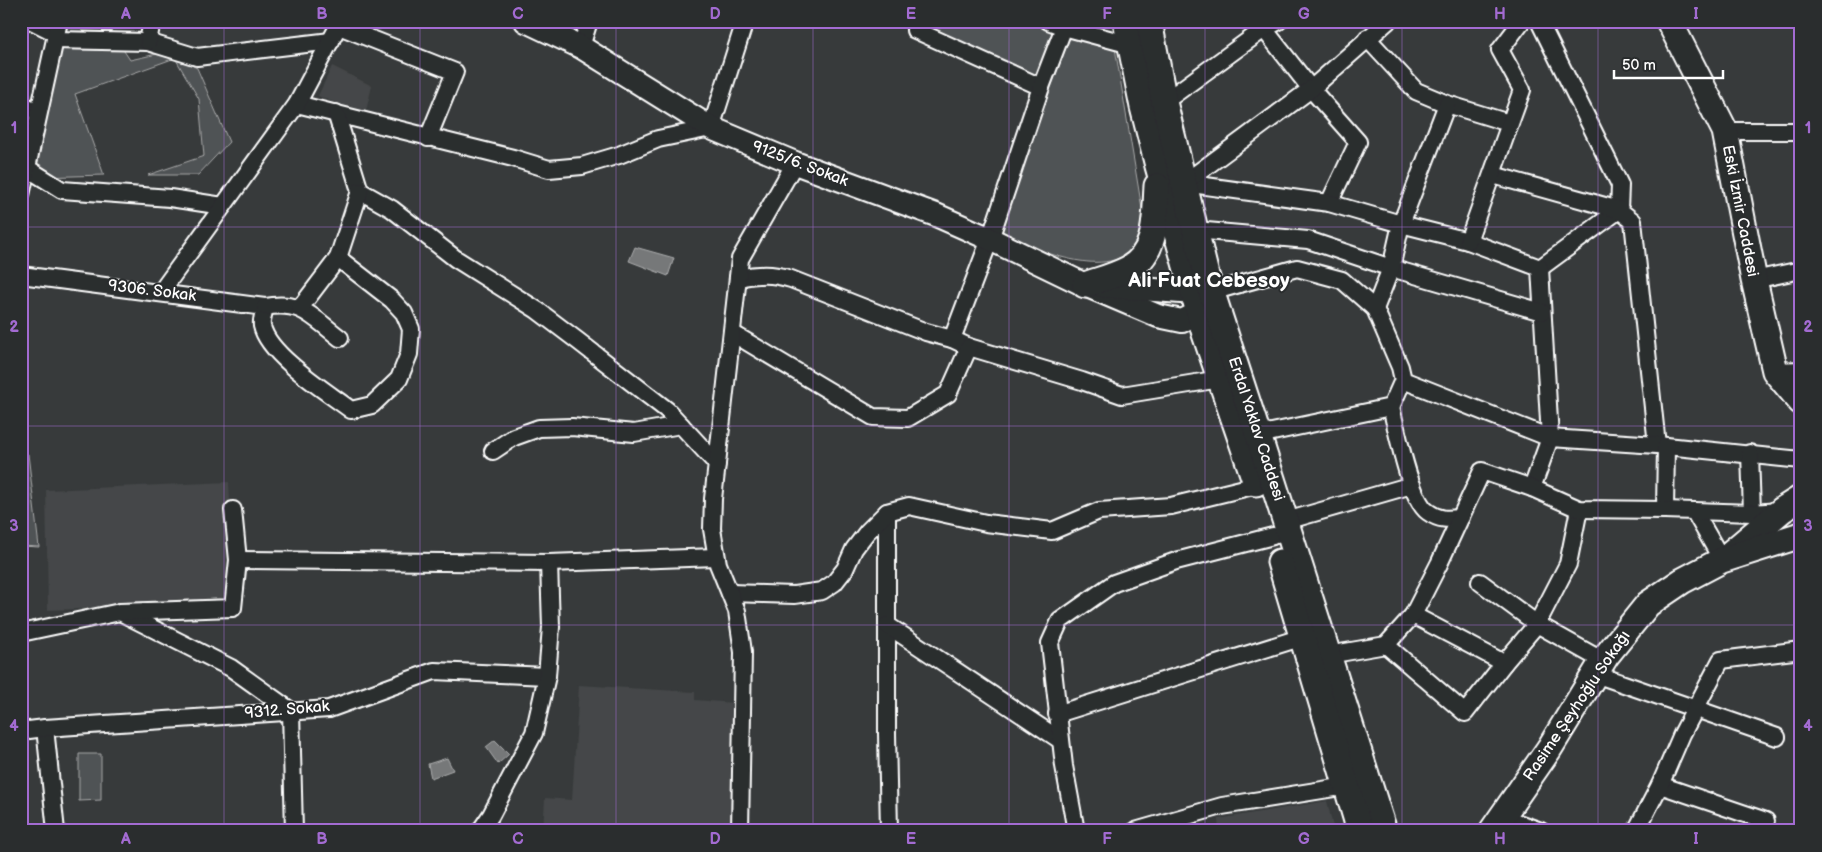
<svg xmlns="http://www.w3.org/2000/svg" width="1822" height="852" font-family="'Balsamiq Sans',sans-serif">
<style>
.built{fill:#444748}
.green{fill:#505354;stroke:#a8a9aa}
.water{fill:#767879;stroke:#adaeaf}
.lines{fill:none;stroke-linecap:round;stroke-linejoin:round}
.minor-casing{stroke:#fff;stroke-width:20}
.secondary-casing{stroke:#fff;stroke-width:26}
.primary-casing{stroke:#fff;stroke-width:29}
.minor{stroke:#2a2d2e;stroke-width:16}
.secondary{stroke:#2a2d2e;stroke-width:22}
.primary{stroke:#2a2d2e;stroke-width:25}
.grid{fill:none;stroke:#a36bd2;stroke-width:1;stroke-opacity:0.55}
.labels{text-anchor:middle;dominant-baseline:central;stroke-width:4;stroke-linejoin:round;paint-order:stroke}
.street-label{font-size:16px;fill:#fff;stroke:#2a2d2e}
.district-label{font-size:21px;font-weight:bold;fill:#fff;stroke:#2a2d2e}
.neatline{fill:none;stroke:#a36bd2;stroke-width:2}
.grid-label{font-size:16px;text-anchor:middle;font-weight:bold;fill:#a36bd2}
</style>
<rect width="100%" height="100%" fill="#373a3b"/>
<filter id="ink" filterUnits="userSpaceOnUse"><feTurbulence type="fractalNoise" baseFrequency=".02" numOctaves="2"/><feDisplacementMap in="SourceGraphic" scale="10" xChannelSelector="R" yChannelSelector="G"/><feConvolveMatrix kernelMatrix="1 2 1 2 8 2 1 2 1" color-interpolation-filters="sRGB"/></filter>
<g filter="url(#ink)">
<g class="built">
<path d="M332,66L372,86L365,115L318,96Z"/>
<path d="M229,482L233,561L229,604L48,610L46,490Z"/>
<path d="M579,685L695,692V700L748,704L741,831H543L545,798L572,800Z"/>
<path d="M1327,801L1334,831H1219L1218,819Z"/>
</g>
<g class="green">
<path d="M66,21L110,30L130,60L166,52L197,68L229,142L198,175H148L204,156L199,99L175,58L75,94L104,175L41,177L29,170Z"/>
<path d="M924,21H1038L1055,27L1037,76L924,25Z"/>
<path d="M1070,37L1115,48L1143,215C1141,223 1141,234 1137,241C1113,287 1031,246 996,234Z"/>
<path d="M28,454L39,547L21,546V455Z"/>
<path d="M79,754H101V800L79,801Z"/>
</g>
<g class="water">
<path d="M635,247L674,258L668,276L629,261Z"/>
<path d="M495,740L509,754L498,764L486,747Z"/>
<path d="M447,758L453,770L431,778L428,764Z"/>
</g>
<g class="lines">
<g class="minor-casing">
<g id="minor">
<path d="M32,21L56,33"/>
<path d="M916,21L915,30L1041,87L990,239L952,339"/>
<path d="M1048,21L1064,27"/>
<path d="M1539,21L1620,185L1619,210L1540,268"/>
<path d="M339,26L455,72L428,138"/>
<path d="M1264,29L1311,89L1358,142L1329,203"/>
<path d="M1367,38L1416,91L1447,104L1509,123"/>
<path d="M55,40L148,42L197,57L331,41"/>
<path d="M148,42L152,21"/>
<path d="M581,47L589,21"/>
<path d="M1041,87L1064,27L1131,45"/>
<path d="M1164,102L1264,29L1279,21"/>
<path d="M21,104L38,112"/>
<path d="M297,104L513,158L549,169L582,166L619,155L658,139L711,128L745,21"/>
<path d="M336,113L360,191L392,209L456,259L537,310L578,341L667,410L717,464"/>
<path d="M1725,131H1801"/>
<path d="M21,167L27,168L62,190L170,198L223,206"/>
<path d="M1493,175L1619,210L1633,221L1657,445"/>
<path d="M1184,183L1329,203L1401,224L1468,241L1540,268L1550,438L1532,488"/>
<path d="M1184,183L1311,89L1388,21"/>
<path d="M21,195L59,21"/>
<path d="M1195,230L1308,240L1391,268L1542,312"/>
<path d="M1468,241L1522,90L1500,50L1522,21"/>
<path d="M21,275L265,307C264,312 261,320 262,326C268,355 327,392 351,410L372,405L399,379L409,354L411,329L404,313L392,300L338,258L360,191"/>
<path d="M738,278C757,274 772,273 791,279L926,332L952,339L969,347L1082,381L1122,395L1220,379"/>
<path d="M1754,280L1801,270"/>
<path d="M1211,292L1297,268L1342,280L1375,309L1400,367L1403,380L1550,438L1657,445L1801,460"/>
<path d="M160,293L297,104L341,21"/>
<path d="M265,307C302,300 312,317 340,338"/>
<path d="M300,308L338,258"/>
<path d="M1375,309L1391,268L1401,224L1447,104"/>
<path d="M732,333L873,417L908,418L948,394L969,347"/>
<path d="M1775,371L1801,370"/>
<path d="M1391,407L1403,380"/>
<path d="M1258,435L1391,407C1397,430 1410,500 1428,512C1439,520 1449,520 1461,517"/>
<path d="M493,451L514,437L539,428L572,427L634,433L681,425"/>
<path d="M1750,453L1752,513"/>
<path d="M1665,510L1666,446"/>
<path d="M1694,511L1722,560"/>
<path d="M887,512V734L889,831"/>
<path d="M1286,521L1412,485"/>
<path d="M238,560L549,563L716,557"/>
<path d="M1480,582L1537,624L1603,661"/>
<path d="M730,593L794,595L822,591L834,583L845,569L854,549L867,532L887,512L909,506L986,523L1052,531L1099,511L1171,506L1257,485"/>
<path d="M120,612L231,668L291,711L294,831"/>
<path d="M1413,615L1504,663"/>
<path d="M887,625L1060,740"/>
<path d="M21,633L120,612L233,608L238,560L233,510"/>
<path d="M1386,645L1465,713L1504,663L1537,624L1568,564L1579,509"/>
<path d="M1328,655L1386,645L1413,615L1439,564L1482,471L1532,488L1579,509L1665,510L1752,513L1780,511"/>
<path d="M1595,674L1777,737"/>
<path d="M1057,714L1303,637"/>
<path d="M45,728L56,831"/>
<path d="M21,731L45,728L329,709L434,671L547,676"/>
<path d="M1660,785L1766,821"/>
<path d="M1501,817L1541,831"/>
<path d="M480,831L491,815L534,733L547,676L551,627L549,563"/>
<path d="M740,831L743,652L737,611L718,564L712,529L713,499L740,259L795,163"/>
<path d="M1076,831L1064,766L1050,643L1060,621L1114,583L1176,561L1273,536"/>
<path d="M1135,831L1222,806L1347,786"/>
<path d="M1636,831L1660,785L1682,734L1721,660L1801,650"/>
</g>
</g>
<g class="secondary-casing">
<g id="secondary">
<path d="M526,21L581,47L711,128L795,163L936,215L990,239L1085,285L1158,316L1182,321C1195,314 1204,312 1205,296"/>
<path d="M1102,286L1194,293L1205,305"/>
</g>
</g>
<g class="primary-casing">
<g id="primary">
<path d="M1126,21L1143,107L1158,166L1205,334L1256,483"/>
<path d="M1149,21L1164,102L1206,275L1258,435L1384,831"/>
<path d="M1669,21L1725,131L1754,280L1775,371L1801,402"/>
<path d="M1085,285C1099,280 1115,276 1128,269C1158,253 1155,216 1157,186"/>
<path d="M1732,552L1782,510L1801,498"/>
<path d="M1280,562L1360,831"/>
<path d="M1492,831L1549,749L1606,656L1648,604L1682,581L1722,560L1801,535"/>
</g>
</g>
<use href="#minor" class="minor"/>
<use href="#secondary" class="secondary"/>
<use href="#primary" class="primary"/>
</g>
</g>
<path class="grid" d="M224,21V831M420,21V831M616,21V831M813,21V831M1009,21V831M1205,21V831M1402,21V831M1598,21V831M21,227H1801M21,426H1801M21,625H1801"/>
<g class="labels">
<g class="street-label">
<text transform="translate(800 164) rotate(21)">9125/6. Sokak</text>
<text transform="translate(1740 211) rotate(79)">Eski İzmir Caddesi</text>
<text transform="translate(152 291) rotate(7)">9306. Sokak</text>
<text transform="translate(1256 429) rotate(72)">Erdal Yaklav Caddesi</text>
<text transform="translate(1577 706) rotate(-56)">Rasime Şeyhoğlu Sokağı</text>
<text transform="translate(287 710) rotate(-5)">9312. Sokak</text>
</g>
<g class="district-label">
<text x="1209" y="280">Ali Fuat Cebesoy</text>
</g>
</g>
<rect width="1822" height="852" fill="none" stroke="#2a2d2e" stroke-width="55"/>
<path d="M1614 70v8h109v-8" fill="none" stroke="#ffffff" stroke-width="2.5"/>
<text x="1622" y="70" font-size="15" fill="#ffffff" stroke="#2a2d2e" stroke-width="4" paint-order="stroke">50 m</text>
<rect x="28" y="28" width="1766" height="796" class="neatline"/>
<g class="grid-label">
<text x="126" y="19">A</text>
<text x="322" y="19">B</text>
<text x="518" y="19">C</text>
<text x="715" y="19">D</text>
<text x="911" y="19">E</text>
<text x="1107" y="19">F</text>
<text x="1304" y="19">G</text>
<text x="1500" y="19">H</text>
<text x="1696" y="19">I</text>
<text x="14" y="133">1</text>
<text x="1808" y="133">1</text>
<text x="14" y="332">2</text>
<text x="1808" y="332">2</text>
<text x="14" y="531">3</text>
<text x="1808" y="531">3</text>
<text x="14" y="731">4</text>
<text x="1808" y="731">4</text>
<text x="126" y="844">A</text>
<text x="322" y="844">B</text>
<text x="518" y="844">C</text>
<text x="715" y="844">D</text>
<text x="911" y="844">E</text>
<text x="1107" y="844">F</text>
<text x="1304" y="844">G</text>
<text x="1500" y="844">H</text>
<text x="1696" y="844">I</text>
</g>
</svg>
